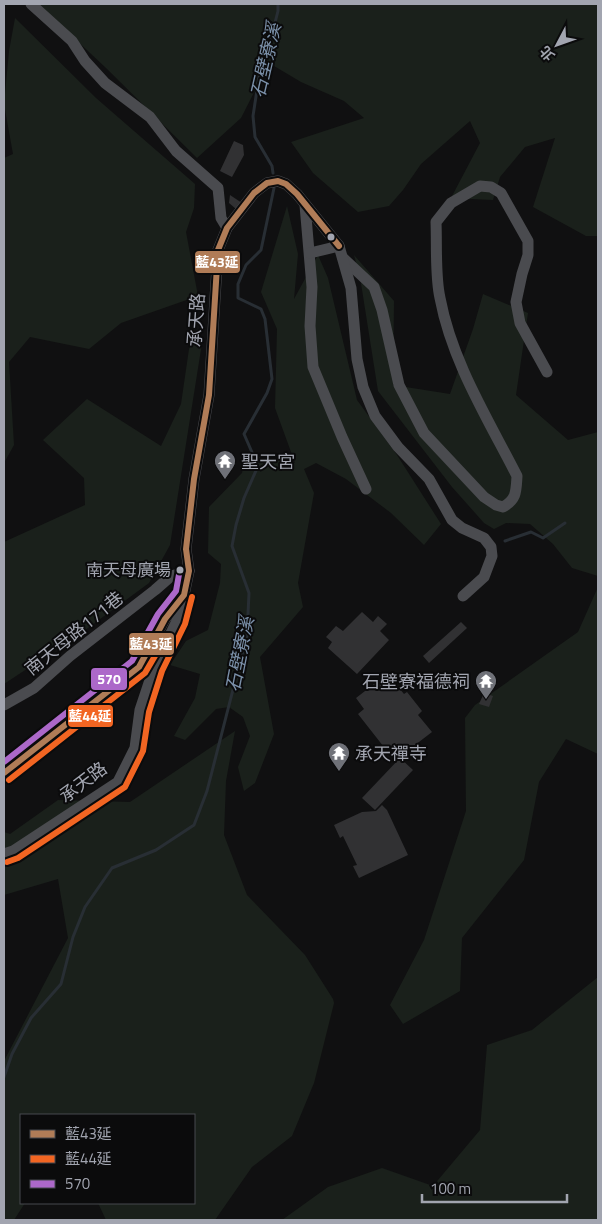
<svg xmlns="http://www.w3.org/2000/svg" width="602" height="1224" font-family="'Titillium Web','Noto Sans TC',sans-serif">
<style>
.green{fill:#1a201b}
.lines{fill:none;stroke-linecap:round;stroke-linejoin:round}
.stream{stroke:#282e34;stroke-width:3}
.building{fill:#313133}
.minor{stroke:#4a4b4f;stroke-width:11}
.bus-1-casing{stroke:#0b0b0c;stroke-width:10}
.bus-2-casing{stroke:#0b0b0c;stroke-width:10}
.bus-3-casing{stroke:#0b0b0c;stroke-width:10}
.bus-1{stroke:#b07c57;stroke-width:6}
.bus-2{stroke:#f26522;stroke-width:6}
.bus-3{stroke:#ac68c9;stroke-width:6}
.bus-dot{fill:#a2a5b0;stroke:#0b0b0c;stroke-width:2}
.labels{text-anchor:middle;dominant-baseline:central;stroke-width:4;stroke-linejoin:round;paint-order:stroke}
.bus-label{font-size:17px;fill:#a2a5b0;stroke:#0b0b0c;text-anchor:end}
.street-label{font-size:18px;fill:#a2a5b0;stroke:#0b0b0c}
.poi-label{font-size:18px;fill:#a2a5b0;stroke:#0b0b0c;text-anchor:start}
.water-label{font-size:19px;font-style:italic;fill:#7b90a9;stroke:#0b0b0c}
.line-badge{stroke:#0b0b0c;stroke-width:2}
.badge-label{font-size:14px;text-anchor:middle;font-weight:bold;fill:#fff}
</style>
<rect width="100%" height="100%" fill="#101011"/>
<g class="green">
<path d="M38,4H598V236H586L533,207L555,138L525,147L500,177L493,200L451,198L480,143L470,121L421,164L403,190L389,206L358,212L313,173L291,142L364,118L344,101L301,82L269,63L241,118L197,158L106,68Z"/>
<path d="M15,18L96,98L195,184L194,208L186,232L198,296L121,323L89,349L30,337L9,362L14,445L4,463V158L13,154L4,104L9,51Z"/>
<path d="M287,206L298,254L294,299L318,255L328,278L357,400L397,455L441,524L424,545L391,513L346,479L316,463L304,469L314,493L298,583L303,607L260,657L274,734L255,783L244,791L238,767L250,736L243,717L229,707L216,709L185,740L174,736L195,698L200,674L170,665L186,641L208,630L220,583L221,564L208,553L209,507L242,473L246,453L295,463L275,408L277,329L261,292Z"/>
<path d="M354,255L394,301L393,385L450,394L473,329L483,294L528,313L516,395L568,440L598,432V576L572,568L553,544L530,524L506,523L494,529L484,523L452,487L378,391L360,277Z"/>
<path d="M197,329L202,343L170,545L149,583L81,633L4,684V542L85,505L84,478L43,440L87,399L161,446L181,404L189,349Z"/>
<path d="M598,587V754L566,739L539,782L524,860L462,938L460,991L403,1024L390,1005L424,940L466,811L465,718L475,705L578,632Z"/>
<path d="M235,731L226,781L224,835L247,895L305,955L333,999L334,1003L314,1083L292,1136L252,1167L215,1220H106L98,1203H194V1115H21V1203H25L14,1220H4V1061L68,938L58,879L4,895V832L10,834L58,800L130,802Z"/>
<path d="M598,977V1220H282L328,1187L382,1168L433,1186L480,1130L487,1045L532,1030Z"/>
</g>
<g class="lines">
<g class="stream">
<path d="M273,173L272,166L255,137L253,116L260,70L269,46L278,11V4"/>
<path d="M505,541L531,532L543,538L565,523"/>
<path d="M4,1077L12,1054L31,1018L61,984L73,937L85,907L112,868L156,850L194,825L207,791L247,635L249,593L232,546L236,525L244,498L258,466L244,434L267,393L272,379L265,319L261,309L238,298V284L246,265L261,250L274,188"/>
</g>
</g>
<g class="building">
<path d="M234,141L243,145L244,155L232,177L220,171Z"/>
<path d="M230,195L242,203L236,209L229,203Z"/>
<path d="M362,612L373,622L378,616L387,624L380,631L389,640L357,674L328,648L332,642L326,637L336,626L343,631Z"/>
<path d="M461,622L467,628L429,663L423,656Z"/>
<path d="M387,674L404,694L407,692L422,711L418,715L432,732L402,755L395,745L387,751L358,714L364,709L356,698Z"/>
<path d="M484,693L493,696L489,707L479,704Z"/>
<path d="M400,758L413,770L375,810L362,798Z"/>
<path d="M382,805L387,810L408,855L359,878L353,866L357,865L343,836L340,838L334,825L362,812L376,811Z"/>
</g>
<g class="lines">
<g class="minor">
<path d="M31,4L72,41L85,61L105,83L150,117L176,151L218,188L221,218L227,228"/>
<path d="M305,205L312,287L310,326L313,367L342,437L366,489"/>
<path d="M310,253L339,246"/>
<path d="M343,258L374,287L382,310L399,385L424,433L484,497L496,505L503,507C517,499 516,491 517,476C488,419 452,362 440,298C435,276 437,245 436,222L451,203L480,186L491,187L501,193L528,241V255L522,274L516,302L520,323L547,372"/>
<path d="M4,705L34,688L70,656L155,590L171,576L189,571"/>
<path d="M4,773L139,667L165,619L184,595L189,571L186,549L194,479L209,395L218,250L227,228L254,193L267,183L278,181L286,184L297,194L339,246L351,288L357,359L363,387L375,416L398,447L429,479L452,520L462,528L484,538L491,547L492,556L484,577L463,596"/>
<path d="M4,854L13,851L118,782L135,748L140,710L154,668L177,621L182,602"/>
</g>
<g class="bus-1-casing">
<path id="bus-1" d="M4,773L139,667L165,619L184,595L189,571L186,549L194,479L209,395L218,250L227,228L254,193L267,183L278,181L286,184L297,194L339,246"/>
</g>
<g class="bus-2-casing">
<g id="bus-2">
<path d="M9,780L145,673L162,644"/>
<path d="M7,862L18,858L125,787L143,751L149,712L162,671L185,624L192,597"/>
</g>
</g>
<g class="bus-3-casing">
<path id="bus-3" d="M4,762L132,661L158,614L176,591L180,569"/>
</g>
<use href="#bus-1" class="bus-1"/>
<use href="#bus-2" class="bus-2"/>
<use href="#bus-3" class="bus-3"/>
</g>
<defs>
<g id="temple-pin" transform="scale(1.125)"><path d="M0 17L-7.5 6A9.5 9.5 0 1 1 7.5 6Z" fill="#6f7178" stroke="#0b0b0c"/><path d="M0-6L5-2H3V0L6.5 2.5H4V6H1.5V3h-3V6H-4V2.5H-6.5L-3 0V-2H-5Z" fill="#fff"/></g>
</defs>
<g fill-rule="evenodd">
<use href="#temple-pin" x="225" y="461"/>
<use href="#temple-pin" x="486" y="681"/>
<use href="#temple-pin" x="339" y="753"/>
</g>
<g class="bus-dot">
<circle cx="331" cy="237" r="4.5"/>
<circle cx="180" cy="570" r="4.5"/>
</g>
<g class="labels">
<g class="bus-label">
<text x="171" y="570">南天母廣場</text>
</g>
<g class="street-label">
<text transform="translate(196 320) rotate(-86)">承天路</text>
<text transform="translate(74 633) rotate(-39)">南天母路171巷</text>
<text transform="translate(83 782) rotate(-37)">承天路</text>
</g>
<g class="poi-label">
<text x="241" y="461">聖天宮</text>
<text x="470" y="681" text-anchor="end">石壁寮福德祠</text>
<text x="355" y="753">承天禪寺</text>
</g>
<g class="water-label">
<text transform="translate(265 60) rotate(-77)">石壁寮溪</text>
<text transform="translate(239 654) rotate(-79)">石壁寮溪</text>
</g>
</g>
<g class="line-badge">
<rect x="194" y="250" width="47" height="24" rx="5" fill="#b07c57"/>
<rect x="128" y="632" width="47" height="24" rx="5" fill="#b07c57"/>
<rect x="90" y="667" width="38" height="24" rx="5" fill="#ac68c9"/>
<rect x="67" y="704" width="47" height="24" rx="5" fill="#f26522"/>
</g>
<g class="badge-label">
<text x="217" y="267">藍43延</text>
<text x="151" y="649">藍43延</text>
<text x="109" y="684">570</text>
<text x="90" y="721">藍44延</text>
</g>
<rect width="602" height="1224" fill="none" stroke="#a2a5b0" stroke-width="10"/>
<rect x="20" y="1114" width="175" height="90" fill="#0b0b0c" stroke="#47494e"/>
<rect x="30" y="1130" width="25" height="8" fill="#b07c57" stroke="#47494e"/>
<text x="65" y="1139" font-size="15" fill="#a2a5b0">藍43延</text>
<rect x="30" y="1155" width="25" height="8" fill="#f26522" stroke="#47494e"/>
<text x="65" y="1164" font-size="15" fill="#a2a5b0">藍44延</text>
<rect x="30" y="1180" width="25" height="8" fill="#ac68c9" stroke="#47494e"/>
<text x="65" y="1189" font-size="15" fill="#a2a5b0">570</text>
<g transform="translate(557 45) rotate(229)" stroke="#0b0b0c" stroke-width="4" paint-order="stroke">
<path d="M0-4L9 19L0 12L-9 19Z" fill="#a2a5b0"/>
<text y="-8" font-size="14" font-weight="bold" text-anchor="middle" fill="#a2a5b0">北</text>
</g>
<path d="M422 1194v8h145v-8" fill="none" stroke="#a2a5b0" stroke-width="2.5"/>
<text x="430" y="1194" font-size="15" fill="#a2a5b0" stroke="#0b0b0c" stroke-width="4" paint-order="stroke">100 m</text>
</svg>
